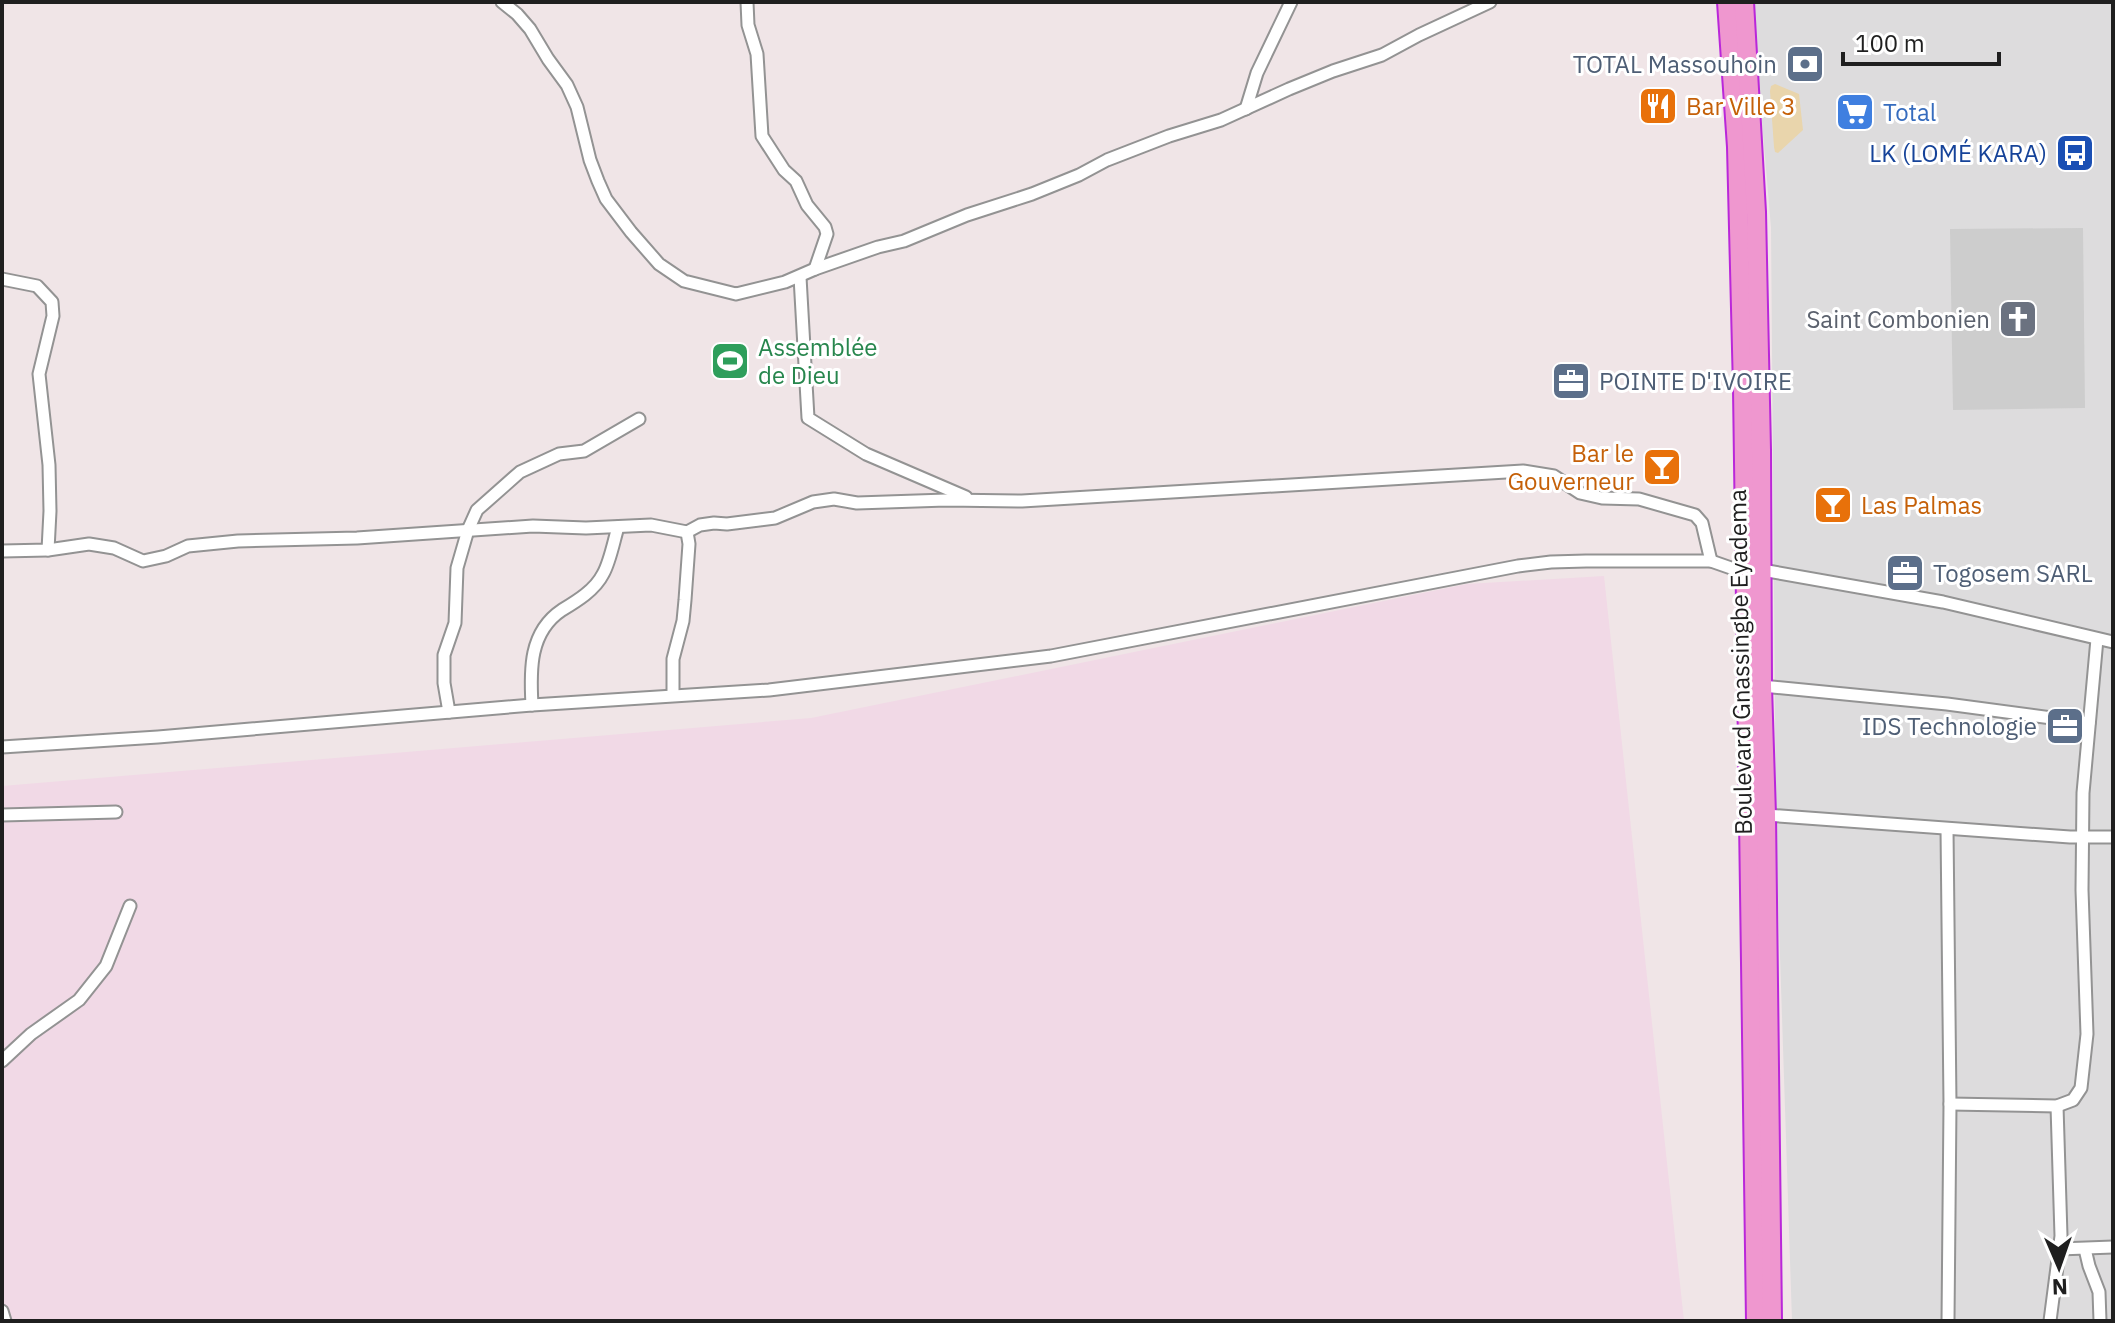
<svg xmlns="http://www.w3.org/2000/svg" width="2115" height="1323" font-family="'IBM Plex Sans',sans-serif">
<style>
.residential{fill:#dddcdd}
.religious{fill:#cdcdcd}
.military{fill:#f1d9e6}
.grass{fill:#e9d5ac}
.lines{fill:none;stroke-linecap:round;stroke-linejoin:round}
.minor-casing{stroke:#939393;stroke-width:15}
.trunk-casing{stroke:#ba27d9;stroke-width:22}
.minor{stroke:#fff;stroke-width:11}
.trunk{stroke:#ef97cf;stroke-width:18}
.labels{text-anchor:middle;dominant-baseline:central;stroke-width:6;stroke-linejoin:round;paint-order:stroke}
.service-label{font-size:24px;fill:#4e5e75;stroke:#fff;text-anchor:end}
.food-label{font-size:24px;fill:#c56008;stroke:#fff;text-anchor:start}
.shop-label{font-size:24px;fill:#366cbe;stroke:#fff;text-anchor:start}
.transit-label{font-size:24px;fill:#164399;stroke:#fff;text-anchor:end}
.worship-label{font-size:24px;fill:#5b616d;stroke:#fff;text-anchor:end}
.leisure-label{font-size:24px;fill:#27864d;stroke:#fff;text-anchor:start}
.street-label{font-size:24px;fill:#1f1f1f;stroke:#fff}
</style>
<rect width="100%" height="100%" fill="#f0e5e7"/>
<path class="residential" d="M1752,2H2113V1321H1792L1776,834L1771,228Z"/>
<path class="religious" d="M2083,228L2085,408L1953,410L1950,229Z"/>
<path class="military" d="M1604,576L1684,1321H2V786L811,718L1467,584Z"/>
<path class="grass" d="M1775,84L1799,94L1803,130L1778,153L1775,152L1774,147L1770,91L1771,86Z"/>
<g class="lines">
<g class="minor-casing">
<g id="minor">
<path d="M502,2L517,14L530,29L548,59L567,85L577,107L590,160L598,181L606,199L631,232L659,264L684,281L736,294L785,282L815,269L878,247L904,241L967,215L1032,194L1079,175L1107,160L1169,136L1221,120L1289,89L1333,71L1382,55L1419,35L1490,2"/>
<path d="M747,2L748,25L757,54L762,136L784,170L796,181L807,205L825,227L827,234L815,269"/>
<path d="M1246,109L1257,73L1291,2"/>
<path d="M800,277L808,418L866,454L966,497"/>
<path d="M2,279L37,286L52,302L53,316L39,374L49,465L50,511L48,550"/>
<path d="M2,551L48,550L89,544L114,548L143,561L166,556L188,546L238,541L357,538L533,526L586,528L651,525L687,532"/>
<path d="M1762,686L1947,704L2089,723"/>
<path d="M673,695V659L683,621L685,600L689,544L687,532L700,525L714,523L727,524L775,518L813,502L834,499L857,503L946,500L1022,501L1523,471L1554,476L1580,493L1602,498L1639,499L1695,515L1702,523L1711,561"/>
<path d="M532,705C530,670 529,632 562,610C577,601 595,590 603,574C610,562 614,540 618,527"/>
<path d="M449,712L444,683V655L455,623L457,568L468,530L477,510L520,472L559,454L584,451L639,419"/>
<path d="M2,747L158,737L532,705L769,690L1051,656L1518,566L1551,562L1586,561H1711L1731,568L1762,570L1943,602L2113,642"/>
<path d="M2,815L116,812"/>
<path d="M1766,815L2070,837H2113"/>
<path d="M1947,829L1950,1104L1948,1321"/>
<path d="M2,1061L31,1034L79,1000L106,966L130,906"/>
<path d="M1950,1104L2057,1106L2073,1100L2081,1088L2087,1034L2082,890L2083,793L2097,639"/>
<path d="M2059,1249L2113,1247"/>
<path d="M2085,1249L2089,1266L2099,1292L2100,1321"/>
<path d="M2,1311L5,1321"/>
<path d="M2050,1321L2061,1236L2057,1106"/>
</g>
</g>
<g class="trunk-casing">
<g id="trunk">
<path d="M1727,2L1737,147L1743,389L1756,1321"/>
<path d="M1744,2L1756,212L1761,450L1762,686L1766,815L1772,1321"/>
</g>
</g>
<use href="#minor" class="minor"/>
<use href="#trunk" class="trunk"/>
</g>
<defs>
<g id="bank-square" transform="scale(2)"><rect x="-9" y="-9" width="18" height="18" rx="4" fill="#5c6f8a" stroke="#fff"/><path d="M-6-4H6V4H-6ZM0-2.3a2.3 2.3 0 1 0 0 4.6a2.3 2.3 0 1 0 0-4.6Z" fill="#fff"/></g>
<g id="restaurant-square" transform="scale(2)"><rect x="-9" y="-9" width="18" height="18" rx="4" fill="#e8710a" stroke="#fff"/><path d="M-5-6h1v4h1v-4h1v4h1v-4h1v5L-1.5 .5V6h-2V.5L-5-1ZM5-6V6H3V1.5H1.5Q1.5-4 5-6Z" fill="#fff"/></g>
<g id="supermarket-square" transform="scale(2)"><rect x="-9" y="-9" width="18" height="18" rx="4" fill="#3f7fe0" stroke="#fff"/><path d="M-6-5.5h2.5l.6 2H6L4.5 2H-2.5L-4.4-4H-6ZM-1.5 3.2a1.3 1.3 0 1 0 .1 0ZM3 3.2a1.3 1.3 0 1 0 .1 0Z" fill="#fff"/></g>
<g id="bus-square" transform="scale(2)"><rect x="-9" y="-9" width="18" height="18" rx="4" fill="#1a4fb4" stroke="#fff"/><path d="M-5-6H5V4H4V6H2V4H-2V6H-4V4H-5ZM-3.5-4V0h7V-4ZM-3.5 1.2v1.5H-2V1.2ZM2 1.2v1.5H3.5V1.2Z" fill="#fff"/></g>
<g id="church-square" transform="scale(2)"><rect x="-9" y="-9" width="18" height="18" rx="4" fill="#6b7280" stroke="#fff"/><path d="M-1.2-6h2.4v3.5h3.3v2.4h-3.3V6h-2.4V-.1h-3.3v-2.4h3.3Z" fill="#fff"/></g>
<g id="stadium-square" transform="scale(2)"><rect x="-9" y="-9" width="18" height="18" rx="4" fill="#2e9e5b" stroke="#fff"/><path d="M0-5a6.5 5 0 1 0 0 10a6.5 5 0 1 0 0-10ZM-3.5-1.8h7v3.6h-7Z" fill="#fff"/></g>
<g id="office-square" transform="scale(2)"><rect x="-9" y="-9" width="18" height="18" rx="4" fill="#5c6f8a" stroke="#fff"/><path d="M-6-3h4V-5.5h4V-3h4V5H-6ZM-1-4.5V-3h2v-1.5ZM-6 0V1H6V0Z" fill="#fff"/></g>
<g id="bar-square" transform="scale(2)"><rect x="-9" y="-9" width="18" height="18" rx="4" fill="#e8710a" stroke="#fff"/><path d="M-6-5H6L.8 .8V4.5H3.5V6h-7V4.5H-.8V.8Z" fill="#fff"/></g>
</defs>
<g fill-rule="evenodd">
<use href="#bank-square" x="1805" y="64"/>
<use href="#restaurant-square" x="1658" y="106"/>
<use href="#supermarket-square" x="1855" y="112"/>
<use href="#bus-square" x="2075" y="153"/>
<use href="#church-square" x="2018" y="319"/>
<use href="#stadium-square" x="730" y="361"/>
<use href="#office-square" x="1571" y="381"/>
<use href="#bar-square" x="1662" y="467"/>
<use href="#bar-square" x="1833" y="505"/>
<use href="#office-square" x="1905" y="573"/>
<use href="#office-square" x="2065" y="726"/>
</g>
<g class="labels">
<g class="service-label">
<text x="1777" y="64">TOTAL Massouhoin</text>
<text x="1599" y="381" text-anchor="start">POINTE D'IVOIRE</text>
<text x="1933" y="573" text-anchor="start">Togosem SARL</text>
<text x="2037" y="726">IDS Technologie</text>
</g>
<g class="food-label">
<text x="1686" y="106">Bar Ville 3</text>
<text x="1634" y="453" text-anchor="end">Bar le<tspan x="1634" dy="28">Gouverneur</tspan></text>
<text x="1861" y="505">Las Palmas</text>
</g>
<g class="shop-label">
<text x="1883" y="112">Total</text>
</g>
<g class="transit-label">
<text x="2047" y="153">LK (LOMÉ KARA)</text>
</g>
<g class="worship-label">
<text x="1990" y="319">Saint Combonien</text>
</g>
<g class="leisure-label">
<text x="758" y="347">Assemblée<tspan x="758" dy="28">de Dieu</tspan></text>
</g>
<g class="street-label">
<text transform="translate(1740 662) rotate(-91)">Boulevard Gnassingbe Eyadema</text>
</g>
</g>
<rect width="2115" height="1323" fill="none" stroke="#1f1f1f" stroke-width="8"/>
<g transform="translate(2059 1267) rotate(178)" stroke="#ffffff" stroke-width="6" paint-order="stroke">
<path d="M0-6L14 30L0 20L-14 30Z" fill="#1f1f1f"/>
<text y="-12" font-size="22" font-weight="bold" text-anchor="middle" fill="#1f1f1f">N</text>
</g>
<path d="M1843 52v12h156v-12" fill="none" stroke="#1f1f1f" stroke-width="4"/>
<text x="1855" y="52" font-size="24" fill="#1f1f1f" stroke="#ffffff" stroke-width="6" paint-order="stroke">100 m</text>
</svg>
